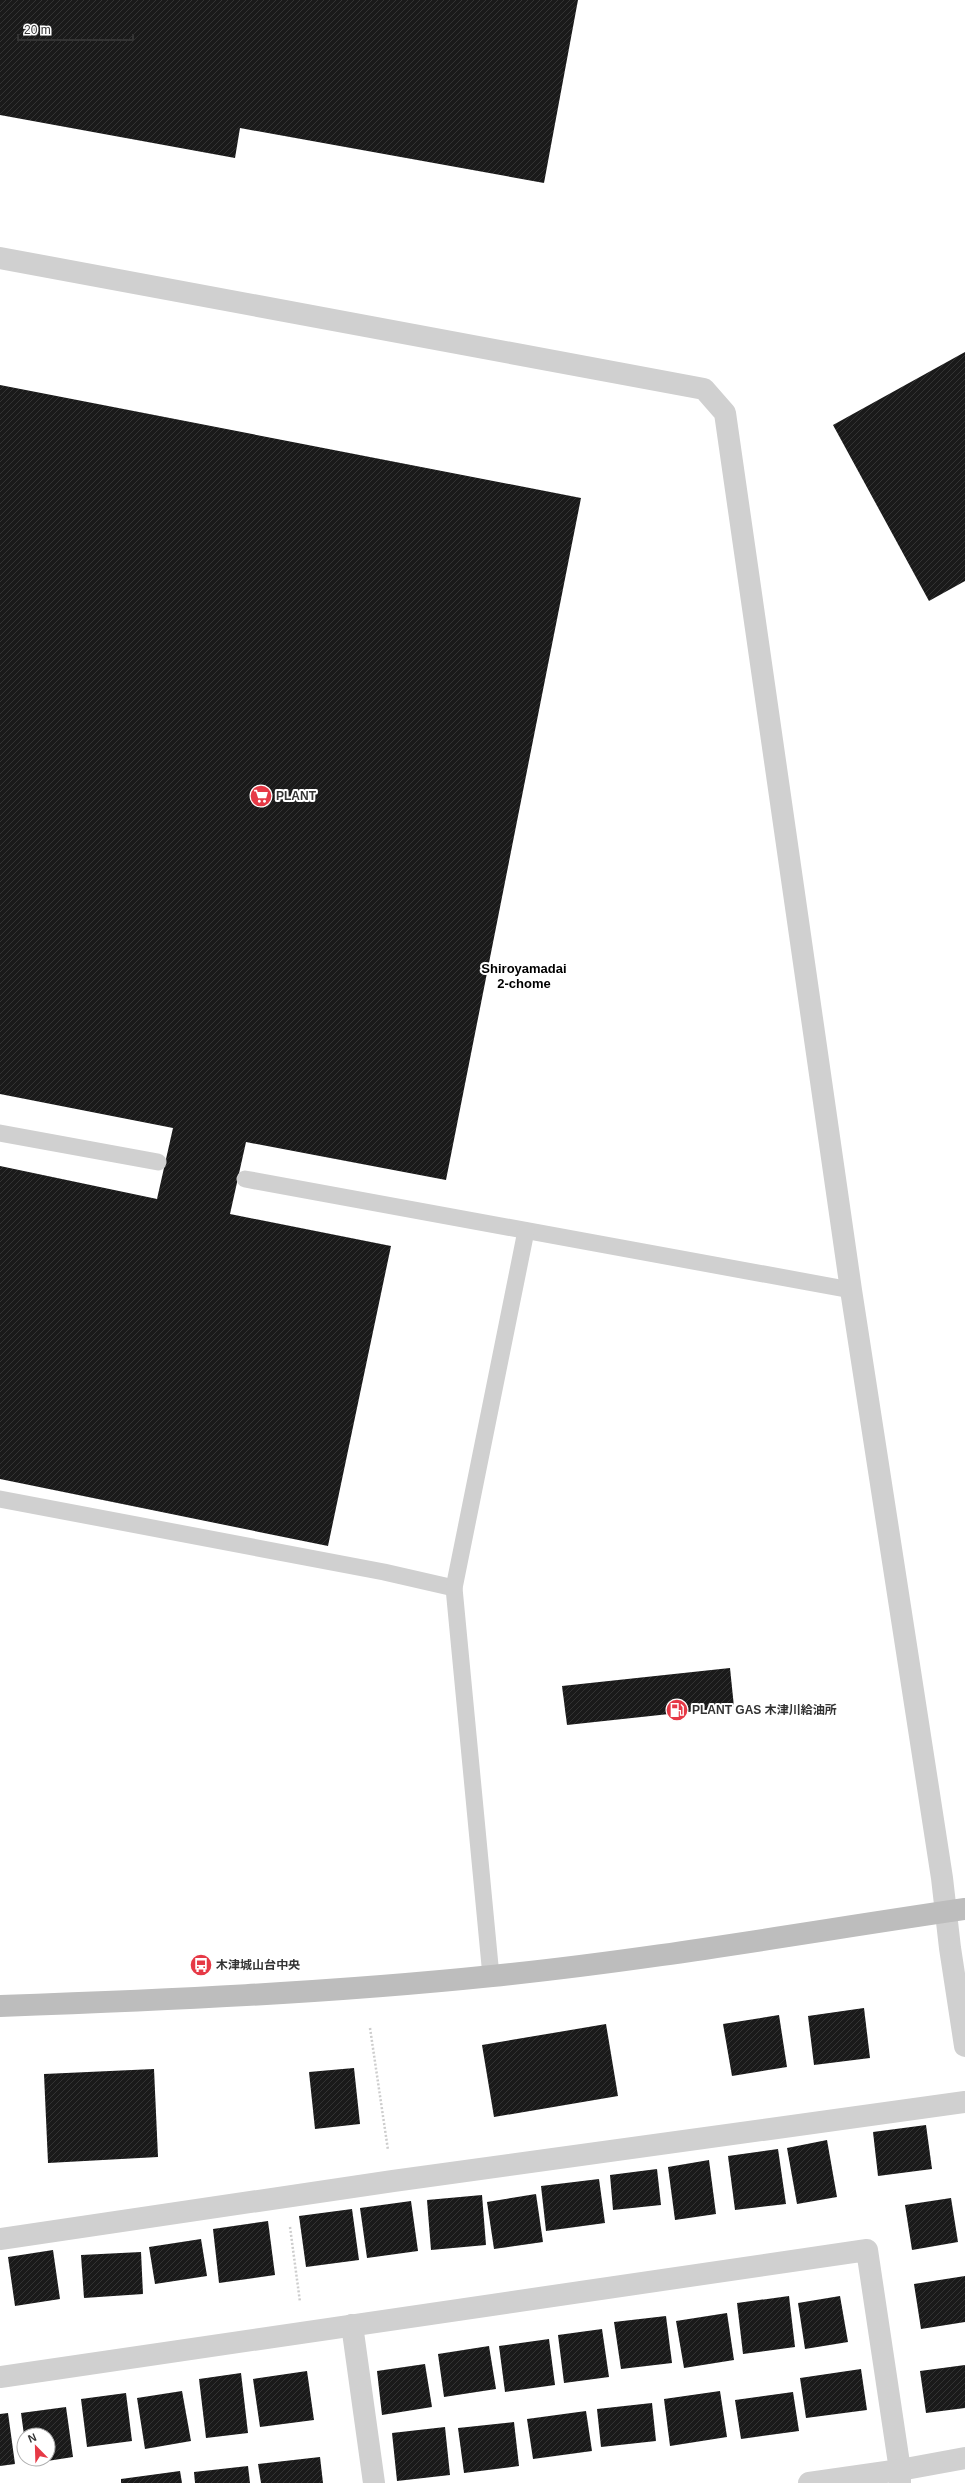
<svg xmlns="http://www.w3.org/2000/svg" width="965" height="2483" font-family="Arial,'Noto Sans JP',sans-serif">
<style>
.building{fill:url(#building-hatch)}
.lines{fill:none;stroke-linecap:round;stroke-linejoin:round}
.path{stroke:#cdcdcd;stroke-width:2.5;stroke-dasharray:2 2;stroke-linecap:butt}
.lane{stroke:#d0d0d0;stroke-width:17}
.street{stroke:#d0d0d0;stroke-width:22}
.secondary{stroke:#bdbdbd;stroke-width:22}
.labels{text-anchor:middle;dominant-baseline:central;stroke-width:4;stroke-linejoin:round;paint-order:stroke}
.poi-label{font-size:12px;font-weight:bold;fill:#333;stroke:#fff;text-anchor:start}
.neighbourhood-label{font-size:13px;font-weight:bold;fill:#000;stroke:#fff}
</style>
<defs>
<pattern id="building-hatch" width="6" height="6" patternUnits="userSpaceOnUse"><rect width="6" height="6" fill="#1a1a1a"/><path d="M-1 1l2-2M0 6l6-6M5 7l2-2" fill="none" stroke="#333"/></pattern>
</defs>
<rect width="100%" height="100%" fill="#fff"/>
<g class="building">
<path d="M0,0H578L544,183L240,128L235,158L0,115Z"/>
<path d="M965,352V581L929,601L833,425Z"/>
<path d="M0,385L581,498L446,1180L246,1142L230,1214L391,1246L328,1546L0,1479V1166L157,1199L173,1128L0,1094Z"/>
<path d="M730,1668L734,1707L567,1725L562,1686Z"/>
<path d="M864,2008L870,2058L814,2065L808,2016Z"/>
<path d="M779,2015L787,2067L732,2076L723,2024Z"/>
<path d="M606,2024L618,2096L494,2117L482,2045Z"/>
<path d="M354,2068L360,2124L315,2129L309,2072Z"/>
<path d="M154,2069L158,2157L48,2163L44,2074Z"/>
<path d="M926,2125L932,2169L878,2176L873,2132Z"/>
<path d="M827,2140L837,2197L797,2204L787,2148Z"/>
<path d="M778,2149L786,2204L735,2210L728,2156Z"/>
<path d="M709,2160L716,2214L675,2220L668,2167Z"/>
<path d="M657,2169L661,2205L613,2210L610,2175Z"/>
<path d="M599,2179L605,2223L546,2231L541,2186Z"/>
<path d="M536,2194L543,2242L494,2249L487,2202Z"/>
<path d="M482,2195L486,2245L431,2250L427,2200Z"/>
<path d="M951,2198L958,2242L912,2250L905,2205Z"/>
<path d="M411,2201L418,2251L367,2258L360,2208Z"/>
<path d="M352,2209L359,2260L306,2267L299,2216Z"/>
<path d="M268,2221L275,2275L219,2283L213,2229Z"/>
<path d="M201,2239L207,2276L155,2284L149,2247Z"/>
<path d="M53,2250L60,2299L15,2306L8,2257Z"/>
<path d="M141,2252L143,2294L84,2298L81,2255Z"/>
<path d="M965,2276V2322L921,2329L914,2284Z"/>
<path d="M789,2296L795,2347L743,2354L737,2303Z"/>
<path d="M840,2296L848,2342L805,2349L798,2303Z"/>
<path d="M727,2313L734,2360L684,2368L676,2321Z"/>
<path d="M666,2316L672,2363L621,2369L614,2322Z"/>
<path d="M602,2329L609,2377L564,2383L558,2335Z"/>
<path d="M549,2339L555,2385L505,2392L499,2346Z"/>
<path d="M489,2346L496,2389L444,2397L438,2354Z"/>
<path d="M425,2364L432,2407L382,2415L377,2371Z"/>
<path d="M965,2365V2408L926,2413L920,2371Z"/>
<path d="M861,2369L867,2410L806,2418L800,2378Z"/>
<path d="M307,2371L314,2420L260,2427L253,2379Z"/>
<path d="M241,2373L248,2433L206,2438L199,2379Z"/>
<path d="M182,2391L191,2441L145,2449L137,2398Z"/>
<path d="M720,2391L727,2437L670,2446L664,2399Z"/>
<path d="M793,2392L799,2431L741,2439L735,2400Z"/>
<path d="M126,2393L132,2441L87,2447L81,2399Z"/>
<path d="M652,2403L656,2441L601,2447L597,2409Z"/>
<path d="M66,2407L73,2457L28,2464V2459H48V2435H24L21,2413Z"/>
<path d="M586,2411L592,2451L533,2459L527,2419Z"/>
<path d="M8,2413L15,2464L0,2466V2414Z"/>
<path d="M514,2422L519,2466L464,2473L458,2428Z"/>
<path d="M445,2427L450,2475L397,2481L392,2433Z"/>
<path d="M320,2457L323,2483H261L258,2464Z"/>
<path d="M248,2466L250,2483H195L194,2472Z"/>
<path d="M180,2471L182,2483H121V2479Z"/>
</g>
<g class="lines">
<g class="path">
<path d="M370,2028L388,2150"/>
<path d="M290,2227L300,2302"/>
</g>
<g class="lane">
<path d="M0,1133L158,1162"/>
<path d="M245,1179L851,1290"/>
<path d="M0,1499L384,1572L454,1588"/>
<path d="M491,1976L454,1588L526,1231"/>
</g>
<g class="street">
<path d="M0,258L704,389L725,413L851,1290L942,1878L950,1948L965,2046"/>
<path d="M0,2239L393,2181L965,2102"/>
<path d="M352,2325L374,2483"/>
<path d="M0,2377L867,2250L900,2470L965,2458"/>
<path d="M809,2483L900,2470V2483"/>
</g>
<path class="secondary" d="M0,2006C164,2000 328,1993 492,1976C650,1960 808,1932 965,1909"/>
</g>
<defs>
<g id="supermarket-disc" transform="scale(1.15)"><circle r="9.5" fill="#e63946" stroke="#fff"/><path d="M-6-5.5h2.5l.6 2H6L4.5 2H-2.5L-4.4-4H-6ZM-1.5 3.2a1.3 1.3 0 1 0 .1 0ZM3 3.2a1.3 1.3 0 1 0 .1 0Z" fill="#fff"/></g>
<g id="fuel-disc" transform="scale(1.15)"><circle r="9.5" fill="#e63946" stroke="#fff"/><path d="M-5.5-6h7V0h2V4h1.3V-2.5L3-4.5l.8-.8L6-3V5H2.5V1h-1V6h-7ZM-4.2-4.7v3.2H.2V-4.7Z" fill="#fff"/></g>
<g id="bus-disc" transform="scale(1.15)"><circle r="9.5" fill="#e63946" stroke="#fff"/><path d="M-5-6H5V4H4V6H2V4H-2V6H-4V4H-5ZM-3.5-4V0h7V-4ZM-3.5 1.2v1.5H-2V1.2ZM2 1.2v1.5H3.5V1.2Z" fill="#fff"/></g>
</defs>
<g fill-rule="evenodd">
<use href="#supermarket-disc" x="261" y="796"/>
<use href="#fuel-disc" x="677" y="1710"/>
<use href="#bus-disc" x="201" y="1965"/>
</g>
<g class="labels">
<g class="poi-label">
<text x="276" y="796">PLANT</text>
<text x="692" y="1710">PLANT GAS 木津川給油所</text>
<text x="216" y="1965">木津城山台中央</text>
</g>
<g class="neighbourhood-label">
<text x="524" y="968">Shiroyamadai<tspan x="524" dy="15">2-chome</tspan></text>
</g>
</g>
<g transform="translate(36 2447) rotate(337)"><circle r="19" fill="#ffffff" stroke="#adadad"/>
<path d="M0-3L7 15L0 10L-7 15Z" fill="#e63946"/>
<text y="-6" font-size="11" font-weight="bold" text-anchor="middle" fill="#333333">N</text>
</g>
<path d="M18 34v6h115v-6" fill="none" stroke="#333333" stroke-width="2"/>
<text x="24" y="34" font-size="12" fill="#333333" stroke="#ffffff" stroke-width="3" paint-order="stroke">20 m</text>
</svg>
